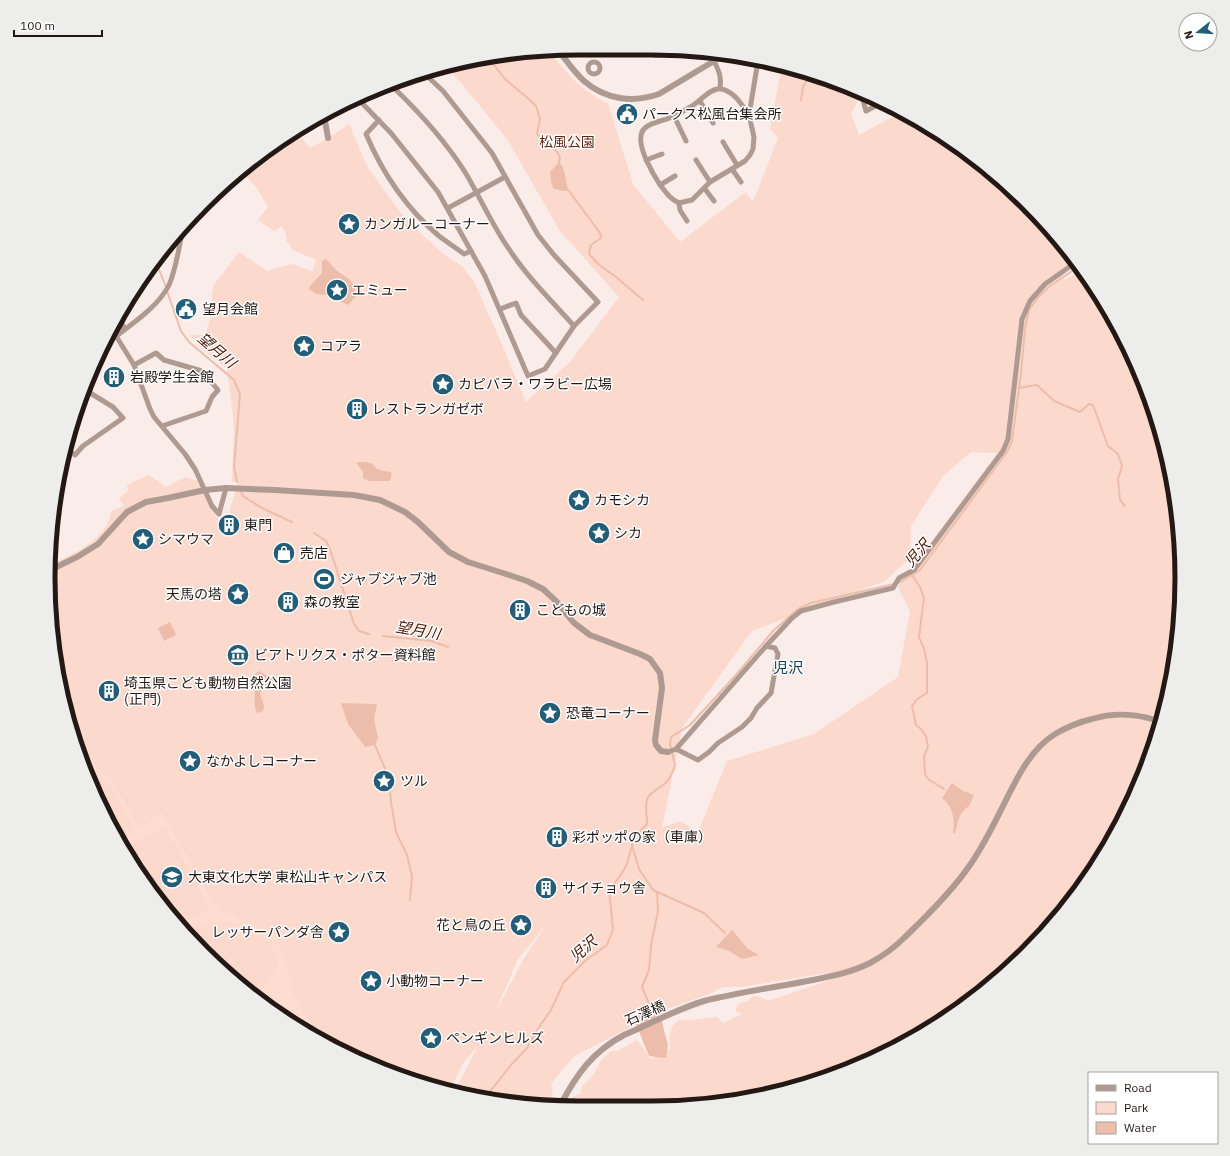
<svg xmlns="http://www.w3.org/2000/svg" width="1230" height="1156" font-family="'IBM Plex Sans','Noto Sans JP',sans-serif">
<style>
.built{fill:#fedcd0}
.green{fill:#fcd9cd;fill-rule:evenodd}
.water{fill:#edbdab}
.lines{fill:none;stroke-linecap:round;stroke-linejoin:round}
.stream{stroke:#edbdab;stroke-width:2}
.minor{stroke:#af9a92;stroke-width:5}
.tertiary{stroke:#af9a92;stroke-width:6}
.labels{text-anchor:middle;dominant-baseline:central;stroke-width:3;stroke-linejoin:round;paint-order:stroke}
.poi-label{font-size:14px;fill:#241814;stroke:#fff;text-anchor:start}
.park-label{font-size:14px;fill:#612710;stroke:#fff}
.street-label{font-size:14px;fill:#241814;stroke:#fff}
.water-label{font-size:15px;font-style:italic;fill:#4c1400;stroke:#fff}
.neighbourhood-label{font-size:15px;fill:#103e53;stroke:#fff}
.rim{fill:none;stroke:#241814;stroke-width:5}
</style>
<rect width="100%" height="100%" fill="#faece8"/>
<path class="built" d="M90,764L113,783L139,829L162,814L218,911L249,922L279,939L352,1055L283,1019L203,953L119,843L84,767Z"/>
<g class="green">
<path d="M549,51C566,72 582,93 608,103L633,184L680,242L746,192L752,201L755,197L778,138L770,129L782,65L789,66L862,93L851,114L859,135L902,112L975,158L1051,229L1074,262L1062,270L1065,280L1081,271L1111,313L1154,408L1177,509L1181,612L1164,715L1127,812L1073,900L1002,976L917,1037L823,1080L721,1103L578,1108L569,1107V1099L581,1093V1088L594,1074L602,1059L612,1051H618L636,1040C642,1044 645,1053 651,1059L670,1049C670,1036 667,1029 679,1020C692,1021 704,1018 717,1017L723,1023L742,1014L735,1011L738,1004L748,1001L753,996H758L768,1001L830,980L827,973L740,987H723L712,993L667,1009L576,1055L562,1070L551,1085L553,1094L546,1105L475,1098L454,1092L478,1046L463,1063L450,1090L375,1068L318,1037L294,996L278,939L249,922L218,911L162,814L139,829L113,783L90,764L84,767L76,749L53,647L50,565C73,554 108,539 111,511L124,506L119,498L128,491L127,485L149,475L166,487L185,477L198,481L217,518L226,523L238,482H232L234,425L227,369L196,344L198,341L189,335H205L210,320L213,286L239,252L267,271L291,264L313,271L316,260L293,250L286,240L287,237L282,226L274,231L258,220L268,207L256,187L241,171L255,158L297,132L310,148L330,137L349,124L367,166L400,212L419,232L445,255L463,267L475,284L497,333L526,402L570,362L619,297L560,231L507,139L448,67L474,58ZM971,452L997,453L898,587L910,612L898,677L814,734L727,761L698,832L680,821L662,828L682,728L752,631L885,581L910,558L911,526L943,476ZM545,926L523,960L494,1015L518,959Z"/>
<path d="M92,771L110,785L137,832L119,842L88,774Z"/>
<path d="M165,826L210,909L181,924L123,849Z"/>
<path d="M218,922C247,921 274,936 279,966L258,998L203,953L187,932L198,927Z"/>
</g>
<g class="water">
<path d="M559,162C566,168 565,182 569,191H563L553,188L551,181L550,172Z"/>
<path d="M326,259L336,270L349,279L353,284L357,295L348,305L327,295L316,294L309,289L310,286L322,273V261Z"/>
<path d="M356,462H366L373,464C377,473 384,469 392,473L390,481H370L363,478V472Z"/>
<path d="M170,622L176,635L164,641L158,628Z"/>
<path d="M259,671L277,681L275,686L267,685L260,693L264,706L263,711L257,713C253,704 255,697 255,687C256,682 253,679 255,674Z"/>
<path d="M341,703L377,704L374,719L378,738L375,745L365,747L348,724Z"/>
<path d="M952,783L963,791L974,795L969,806C959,812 957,824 955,834L953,832C955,818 953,807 942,798Z"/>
<path d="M732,930L748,949L759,955L742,959L729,951L716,947Z"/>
<path d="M659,1006L664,1030L668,1045L666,1058L649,1056L633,1017Z"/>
<path d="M431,1028C439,1035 438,1042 428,1045L421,1040Z"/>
</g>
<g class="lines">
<g class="stream">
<path d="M490,60L505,79L531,101L536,106L540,119L537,133L540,140L542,144L555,149L560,157L559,162"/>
<path d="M801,100L803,87L811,74"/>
<path d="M569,191L600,233L601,238L591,245L589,254L599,265L616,277L643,300"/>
<path d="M156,262L166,287"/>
<path d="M167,291L181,331L189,342L234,380L240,394L234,467L237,482"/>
<path d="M1019,388L1037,385L1054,401L1080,412L1089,404L1093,405L1108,446L1118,454L1122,466L1118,479L1120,500L1125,506"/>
<path d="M240,490L243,496L262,508L292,522"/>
<path d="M314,533L326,541L330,549L354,624L359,631L369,634"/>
<path d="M912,575L920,587L924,598L919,637L924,649L927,663V693L917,699L912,706L916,725L921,729L926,736L928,747L924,756L925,774L928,779L944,789"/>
<path d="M898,583L904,580L920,570L1007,452L1012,441L1021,373L1025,328L1029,310L1038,297L1050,286L1078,267"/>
<path d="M383,636L432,641L448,647"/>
<path d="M375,745L389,778L391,802L396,832L407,855L412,876L410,900"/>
<path d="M674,761L670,744L671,737L690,725L736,675L773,631L798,609L811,603L894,584"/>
<path d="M632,845L639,869L653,890L704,913L725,933"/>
<path d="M650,1006L642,987L649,970L651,945L658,911L657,892"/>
<path d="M484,1099L511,1065L527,1048L537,1030L551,1010L564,982L585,961L607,945L613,929L609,890L620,876L627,864L634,838L647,824C647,817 645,807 647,799C650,792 658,789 663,785C669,781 675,769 675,763"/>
</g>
<g class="minor">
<path d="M640,49C654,57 658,57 673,49"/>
<path d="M714,61C719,71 722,78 720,88"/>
<circle cx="594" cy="68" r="6"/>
<path d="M392,86C418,111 446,142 465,172C480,197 492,225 509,249C527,277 552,301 574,326"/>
<path d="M867,95L863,100L866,111L883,102"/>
<path d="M357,98L391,133L438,192L485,276L528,376L545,369L574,326L598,302L554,255L538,235L492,153L443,91L426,75"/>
<path d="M700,101L713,123"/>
<path d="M749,115C742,105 734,91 721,89C712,87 700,101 692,106C686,109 680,114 674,116C665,121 653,121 645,128C630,141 659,185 669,196C672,199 675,201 679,203L692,200L710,182L745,161L750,155L753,149L754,137L749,115L758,61"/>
<path d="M674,116L686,141"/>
<path d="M379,120L366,134C382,172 407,209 439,236C447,242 456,248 464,254L471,251"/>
<path d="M723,142L737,165"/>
<path d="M646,160L662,154"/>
<path d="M696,160L710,182"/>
<path d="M732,169L741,182"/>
<path d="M660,185L675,176"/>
<path d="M705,189L714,201"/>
<path d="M679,203L680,210L687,221"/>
<path d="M448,208L505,177"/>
<path d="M500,309L516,303L521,315L556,353"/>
<path d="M116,336L134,365L150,409L154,417L185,454L195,469L212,506L219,514L226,488"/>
<path d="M106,344C127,327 157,309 169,285C177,267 179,244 184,225"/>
<path d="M134,365L156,353L164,360L202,371L218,390L212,397L206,411L162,426"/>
<path d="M65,448L75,455L83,446L123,418L113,407L87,391"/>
<path d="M676,749L698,760L709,752L718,743L742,727L751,718L757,708L771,693L778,654L775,648L766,646"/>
<path d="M668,752L676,749L766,646L792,618L801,611L834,602L893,588L899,578L914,570L1003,451L1008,439L1022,319L1030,301L1045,284L1075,263"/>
</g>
<g class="tertiary">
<path d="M558,50C566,60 574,72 584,81C606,100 633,103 659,94L724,55"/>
<path d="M324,115L328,138"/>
<path d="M118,316L124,329"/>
<path d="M50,570L77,557L98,544L127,512L146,502L168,498L205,490L226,488L275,490L354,495L380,500L405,512L418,522L449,552L468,562L509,575L527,581L543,589L557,602L573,622L590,635L640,654L650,659L660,673L662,688L655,740L656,745L661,751L668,752"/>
<path d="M560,1106C576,1075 592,1052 624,1035C650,1024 677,1009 704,1001C740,992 777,987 813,980C833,976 852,972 870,963C883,956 895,947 905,937C927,916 953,890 970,865C984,845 995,822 1006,800C1018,776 1031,749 1055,734C1067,727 1079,722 1092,719C1115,712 1140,714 1161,722"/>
</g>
</g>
<defs>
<g id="civic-disc" transform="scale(1.15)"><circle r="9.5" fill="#245d77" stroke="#fff"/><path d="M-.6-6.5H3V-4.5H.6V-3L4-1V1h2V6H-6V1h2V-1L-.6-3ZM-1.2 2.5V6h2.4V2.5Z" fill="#fff"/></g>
<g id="sight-disc" transform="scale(1.15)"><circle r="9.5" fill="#245d77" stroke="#fff"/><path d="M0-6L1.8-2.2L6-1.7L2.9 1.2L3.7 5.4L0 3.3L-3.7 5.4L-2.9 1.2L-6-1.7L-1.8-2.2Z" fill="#fff"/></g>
<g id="building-disc" transform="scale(1.15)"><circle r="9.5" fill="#245d77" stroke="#fff"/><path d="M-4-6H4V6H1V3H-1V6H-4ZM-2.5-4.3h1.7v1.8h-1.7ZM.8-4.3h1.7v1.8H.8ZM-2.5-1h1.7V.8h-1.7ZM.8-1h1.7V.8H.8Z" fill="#fff"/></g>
<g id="shop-disc" transform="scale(1.15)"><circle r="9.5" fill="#245d77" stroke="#fff"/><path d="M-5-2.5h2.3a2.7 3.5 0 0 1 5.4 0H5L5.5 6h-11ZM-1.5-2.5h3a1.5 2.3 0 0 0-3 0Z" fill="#fff"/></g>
<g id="stadium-disc" transform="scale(1.15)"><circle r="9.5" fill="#245d77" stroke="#fff"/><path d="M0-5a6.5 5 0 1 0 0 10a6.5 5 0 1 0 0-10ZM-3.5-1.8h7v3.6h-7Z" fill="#fff"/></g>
<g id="museum-disc" transform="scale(1.15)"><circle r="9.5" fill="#245d77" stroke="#fff"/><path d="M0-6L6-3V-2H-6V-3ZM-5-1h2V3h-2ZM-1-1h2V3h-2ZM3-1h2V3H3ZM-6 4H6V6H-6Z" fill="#fff"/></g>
<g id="university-disc" transform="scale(1.15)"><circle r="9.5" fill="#245d77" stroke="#fff"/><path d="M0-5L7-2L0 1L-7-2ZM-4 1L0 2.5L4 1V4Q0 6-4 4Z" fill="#fff"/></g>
</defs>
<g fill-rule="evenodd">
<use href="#civic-disc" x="627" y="114"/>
<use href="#sight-disc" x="349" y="224"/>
<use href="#sight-disc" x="337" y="290"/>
<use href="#civic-disc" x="186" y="309"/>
<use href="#sight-disc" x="304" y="346"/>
<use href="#building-disc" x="114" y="377"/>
<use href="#sight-disc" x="443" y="384"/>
<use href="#building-disc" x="357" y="409"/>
<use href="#sight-disc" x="579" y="500"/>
<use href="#building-disc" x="229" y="525"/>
<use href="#sight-disc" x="599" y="533"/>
<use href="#sight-disc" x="143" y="539"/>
<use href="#shop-disc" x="284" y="553"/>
<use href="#stadium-disc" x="324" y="579"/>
<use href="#sight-disc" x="238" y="594"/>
<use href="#building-disc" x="288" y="602"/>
<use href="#building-disc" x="520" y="610"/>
<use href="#museum-disc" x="238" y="655"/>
<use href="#building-disc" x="109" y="691"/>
<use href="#sight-disc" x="550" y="713"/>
<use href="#sight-disc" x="190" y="761"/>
<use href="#sight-disc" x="384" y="781"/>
<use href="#building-disc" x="557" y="837"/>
<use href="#university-disc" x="172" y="877"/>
<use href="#building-disc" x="546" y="888"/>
<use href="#sight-disc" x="521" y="925"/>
<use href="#sight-disc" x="339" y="932"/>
<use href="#sight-disc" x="371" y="981"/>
<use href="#sight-disc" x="431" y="1038"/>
</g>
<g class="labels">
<g class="poi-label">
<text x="642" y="114">パークス松風台集会所</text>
<text x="364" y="224">カンガルーコーナー</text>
<text x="352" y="290">エミュー</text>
<text x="202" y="309">望月会館</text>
<text x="320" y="346">コアラ</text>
<text x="130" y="377">岩殿学生会館</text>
<text x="458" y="384">カピバラ・ワラビー広場</text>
<text x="372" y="409">レストランガゼボ</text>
<text x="594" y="500">カモシカ</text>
<text x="244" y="525">東門</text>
<text x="614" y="533">シカ</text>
<text x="158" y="539">シマウマ</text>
<text x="300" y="553">売店</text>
<text x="340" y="579">ジャブジャブ池</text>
<text x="222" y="594" text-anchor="end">天馬の塔</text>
<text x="304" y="602">森の教室</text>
<text x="536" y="610">こどもの城</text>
<text x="254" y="655">ビアトリクス・ポター資料館</text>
<text x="124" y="683">埼玉県こども動物自然公園<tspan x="124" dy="16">(正門)</tspan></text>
<text x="566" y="713">恐竜コーナー</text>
<text x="206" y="761">なかよしコーナー</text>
<text x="400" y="781">ツル</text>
<text x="572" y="837">彩ポッポの家（車庫）</text>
<text x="188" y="877">大東文化大学 東松山キャンパス</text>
<text x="562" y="888">サイチョウ舎</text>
<text x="506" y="925" text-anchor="end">花と鳥の丘</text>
<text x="324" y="932" text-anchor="end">レッサーパンダ舎</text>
<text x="386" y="981">小動物コーナー</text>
<text x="446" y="1038">ペンギンヒルズ</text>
</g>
<g class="park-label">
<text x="567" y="142">松風公園</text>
</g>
<g class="street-label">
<text transform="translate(645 1013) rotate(-24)">石澤橋</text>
</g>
<g class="water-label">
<text transform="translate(217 350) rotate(41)">望月川</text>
<text transform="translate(917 553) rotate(-49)">児沢</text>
<text transform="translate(418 630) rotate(10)">望月川</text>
<text transform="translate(583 949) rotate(-41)">児沢</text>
</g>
<g class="neighbourhood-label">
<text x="788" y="667">児沢</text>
</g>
</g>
<path d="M0 0H1230V1156H0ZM578 55H652A523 523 0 0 1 1175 578V578A523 523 0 0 1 652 1101H578A523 523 0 0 1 55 578V578A523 523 0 0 1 578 55Z" fill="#ededec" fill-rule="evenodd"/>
<path class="rim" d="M578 55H652A523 523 0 0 1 1175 578V578A523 523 0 0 1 652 1101H578A523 523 0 0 1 55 578V578A523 523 0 0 1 578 55Z"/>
<rect x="1088" y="1072" width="130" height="72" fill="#ffffff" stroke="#a7a3a1"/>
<rect x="1096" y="1085" width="20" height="6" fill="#af9a92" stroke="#a7a3a1"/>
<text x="1124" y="1092" font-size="12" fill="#241814">Road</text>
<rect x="1096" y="1102" width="20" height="12" fill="#fcd9cd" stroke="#a7a3a1"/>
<text x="1124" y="1112" font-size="12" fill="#241814">Park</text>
<rect x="1096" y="1122" width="20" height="12" fill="#edbdab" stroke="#a7a3a1"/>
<text x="1124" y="1132" font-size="12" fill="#241814">Water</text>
<g transform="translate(1198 32) rotate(253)"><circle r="19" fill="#ffffff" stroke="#a7a3a1"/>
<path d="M0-3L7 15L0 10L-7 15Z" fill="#245d77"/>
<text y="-6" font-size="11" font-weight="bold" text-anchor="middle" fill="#241814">N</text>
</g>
<path d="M14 30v6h88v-6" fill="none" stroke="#241814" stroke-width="2"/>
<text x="20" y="30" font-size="12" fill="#241814" stroke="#ffffff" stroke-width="3" paint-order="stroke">100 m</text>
</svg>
